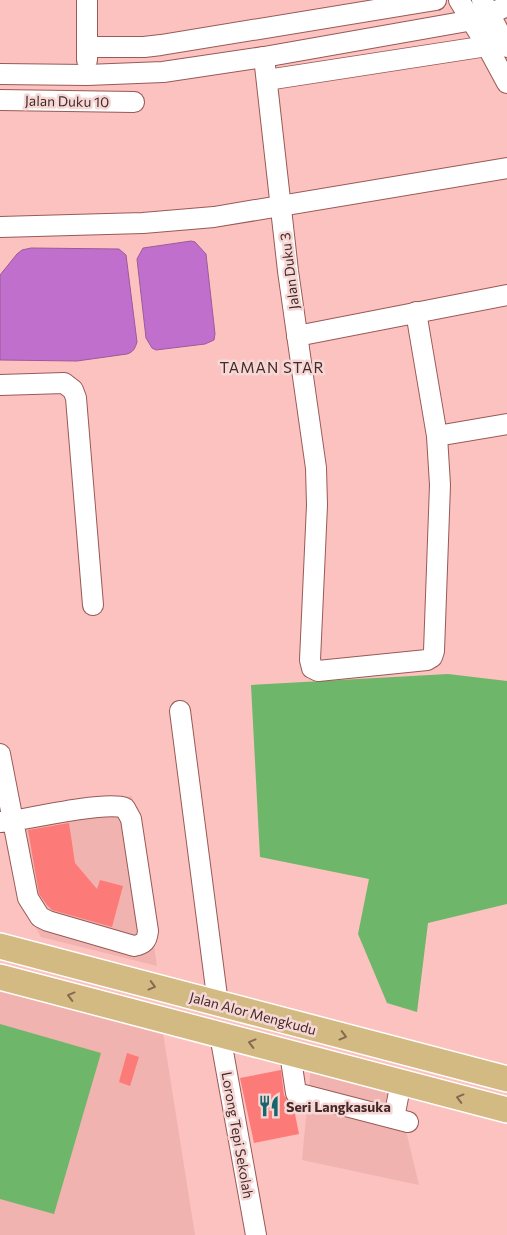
<svg xmlns="http://www.w3.org/2000/svg" width="507" height="1235" font-family="Commissioner,sans-serif">
<style>
.built{fill:#f1b3af}
.green{fill:#6eb66a}
.water{fill:#c16fcc;stroke:#9c5a9b}
.building{fill:#fc7b78}
.lines{fill:none;stroke-linecap:round;stroke-linejoin:round}
.minor-casing{stroke:#985a57;stroke-width:22}
.major-casing{stroke:#fff;stroke-width:28}
.minor{stroke:#fff;stroke-width:20}
.major{stroke:#d3b982;stroke-width:25}
.oneway{stroke:#846a50}
.labels{text-anchor:middle;dominant-baseline:central;stroke-width:5;stroke-linejoin:round;paint-order:stroke}
.street-label{font-size:14px;fill:#442928;stroke:#f5d8d6}
.poi-label{font-size:14px;font-weight:bold;fill:#442928;stroke:#f5d8d6;text-anchor:start}
.neighbourhood-label{font-size:15px;letter-spacing:1px;fill:#442928;stroke:#f5d8d6}
</style>
<rect width="100%" height="100%" fill="#fcc2bf"/>
<g class="built">
<path d="M132,796L157,966L41,937L20,900L4,817Z"/>
<path d="M0,988L163,1033L195,1235H0Z"/>
<path d="M311,1066L396,1089L419,1185L302,1160Z"/>
</g>
<g class="green">
<path d="M448,674L507,681V904L428,923L417,1012L387,1003L358,934L369,879L260,857L251,685Z"/>
<path d="M0,1024L101,1053L54,1214L0,1199Z"/>
</g>
<g class="water">
<path d="M191,241L195,242L206,254L215,334L214,340L205,344L156,350L152,348L146,338L137,259L143,248Z"/>
<path d="M31,248L119,249L126,255L137,342C135,349 133,352 127,354L77,361L0,360V275L17,254L22,250Z"/>
</g>
<g class="building">
<path d="M69,823L75,863L97,889L100,880L123,886L112,927L52,910L47,905L39,894L28,830Z"/>
<path d="M127,1053L139,1057L130,1086L119,1082Z"/>
<path d="M281,1070L284,1095L287,1100L293,1104L299,1134L254,1143L240,1078Z"/>
</g>
<g class="lines">
<g class="minor-casing">
<g id="minor">
<path d="M87,0V60"/>
<path d="M459,0L487,46L507,83"/>
<path d="M482,0L507,47"/>
<path d="M87,47H144L161,45L436,0"/>
<path d="M264,57L288,271L316,468L317,505L310,660L312,668L318,671L427,660L432,657L434,651L440,485L437,436L416,312"/>
<path d="M0,74L87,75L163,72L264,57L479,19L507,6"/>
<path d="M267,80L487,46"/>
<path d="M0,100L134,102"/>
<path d="M0,227L143,223L214,217L507,168"/>
<path d="M297,336L507,295"/>
<path d="M0,385L64,383L73,390L76,398L93,605"/>
<path d="M437,436L507,424"/>
<path d="M180,711L218,1004"/>
<path d="M0,754L28,898L40,917L48,921L134,946C144,944 147,941 148,931L131,819L125,808C107,801 35,817 13,821L0,822"/>
<path d="M220,1035L256,1235"/>
<path d="M290,1053L296,1093L408,1122"/>
<path d="M394,1118L401,1082"/>
</g>
</g>
<g class="major-casing">
<g id="major">
<path d="M0,946L507,1079"/>
<path d="M0,977L507,1110"/>
</g>
</g>
<use href="#minor" class="minor"/>
<use href="#major" class="major"/>
</g>
<defs><path id="oneway-chevron" d="M-2-3.5L2.5 0L-2 3.5" fill="none" stroke-width="1.6" stroke-linecap="round" stroke-linejoin="round" transform="scale(1.25)"/></defs>
<g class="oneway">
<use href="#oneway-chevron" transform="translate(152 986) rotate(15)"/>
<use href="#oneway-chevron" transform="translate(71 996) rotate(-165)"/>
<use href="#oneway-chevron" transform="translate(343 1036) rotate(15)"/>
<use href="#oneway-chevron" transform="translate(252 1043) rotate(-165)"/>
<use href="#oneway-chevron" transform="translate(460 1098) rotate(-165)"/>
</g>
<defs>
<g id="restaurant-bare" transform="scale(1.725)"><path d="M-5-6h1v4h1v-4h1v4h1v-4h1v5L-1.5 .5V6h-2V.5L-5-1ZM5-6V6H3V1.5H1.5Q1.5-4 5-6Z" fill="#18666c" stroke="#f5d8d6" stroke-width="2.5" paint-order="stroke"/></g>
</defs>
<g fill-rule="evenodd">
<use href="#restaurant-bare" x="269" y="1106"/>
</g>
<g class="labels">
<g class="street-label">
<text transform="translate(67 101) rotate(1)">Jalan Duku 10</text>
<text transform="translate(289 271) rotate(-97)">Jalan Duku 3</text>
<text transform="translate(253 1013) rotate(15)">Jalan Alor Mengkudu</text>
<text transform="translate(238 1135) rotate(80)">Lorong Tepi Sekolah</text>
</g>
<g class="poi-label">
<text x="286" y="1106">Seri Langkasuka</text>
</g>
<g class="neighbourhood-label">
<text x="272" y="367">TAMAN STAR</text>
</g>
</g>
</svg>
